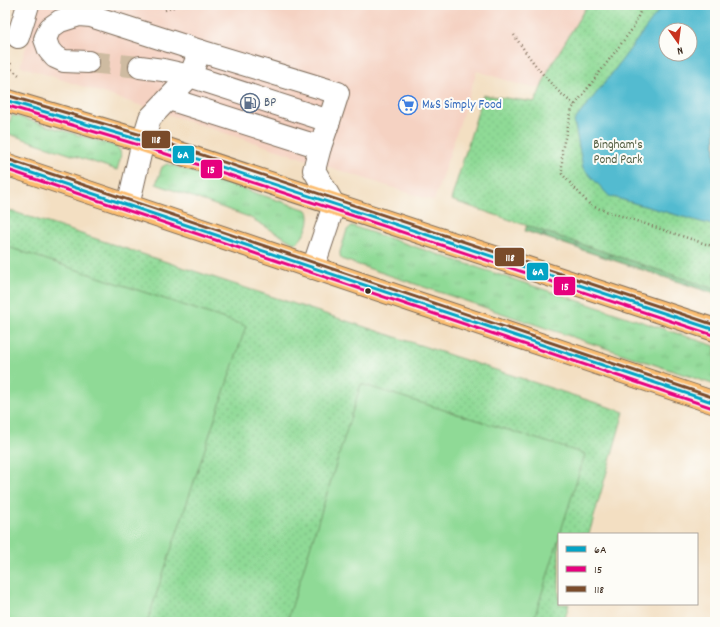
<svg xmlns="http://www.w3.org/2000/svg" width="720" height="627" font-family="Dekko,sans-serif">
<style>
.built{fill:#f5d2c2}
.grass{fill:url(#grass-tufts);stroke:#65825a}
.forest{fill:url(#forest-firs);stroke:#57724e}
.park{fill:url(#park-dots);stroke:#65825a;fill-rule:evenodd}
.pitch{fill:#8fda96;stroke:#65825a}
.water{fill:#53bbd0;stroke:#477277;fill-rule:evenodd}
.lines{fill:none;stroke-linecap:round;stroke-linejoin:round}
.minor-tunnel{stroke:#cebba1;stroke-width:22;stroke-dasharray:22 11;stroke-linecap:butt}
.minor-casing{stroke:#7b6957;stroke-width:24}
.major-casing{stroke:#7b6957;stroke-width:24}
.path{stroke:#7b6957;stroke-width:2.5;stroke-dasharray:1 3;stroke-linecap:butt}
.minor{stroke:#fff;stroke-width:22}
.major{stroke:#fcbd6f;stroke-width:22}
.bus-1-casing{stroke:#fdfcf7;stroke-width:6}
.bus-2-casing{stroke:#fdfcf7;stroke-width:6}
.bus-3-casing{stroke:#fdfcf7;stroke-width:6}
.bus-1{stroke:#03a3c5;stroke-width:3}
.bus-2{stroke:#e6007e;stroke-width:3}
.bus-3{stroke:#7a4b2a;stroke-width:3}
.bus-dot{fill:#3b2a1e;stroke:#fdfcf7;stroke-width:1.5}
.labels{text-anchor:middle;dominant-baseline:central;stroke-width:4;stroke-linejoin:round;paint-order:stroke}
.service-label{font-size:13px;fill:#4e5e75;stroke:#fdfcf7;text-anchor:start}
.shop-label{font-size:13px;fill:#366cbe;stroke:#fdfcf7;text-anchor:start}
.park-label{font-size:13px;fill:#545f42;stroke:#fdfcf7}
.line-badge{stroke:#fdfcf7;stroke-width:1.5}
.badge-label{font-size:11px;text-anchor:middle;font-weight:bold;fill:#fff}
</style>
<defs>
<pattern id="grass-tufts" width="24" height="20" patternUnits="userSpaceOnUse"><rect width="24" height="20" fill="#8fda96"/><path d="M3 7l-1-3M5 7V3M7 7l1-3M15 17l-1-3M17 17v-4M19 17l1-3" fill="none" stroke="#7cbb81"/></pattern>
<pattern id="forest-firs" width="22" height="20" patternUnits="userSpaceOnUse"><rect width="22" height="20" fill="#73ba7f"/><path d="M5 1l3.5 6h-7zM16 11l3.5 6h-7z" fill="#609767"/></pattern>
<pattern id="park-dots" width="8" height="8" patternUnits="userSpaceOnUse"><rect width="8" height="8" fill="#8fda96"/><path d="M2 2h.1M6 6h.1" fill="none" stroke="#7cbb81" stroke-width="1.8" stroke-linecap="round"/></pattern>
</defs>
<rect width="100%" height="100%" fill="#fdfcf7"/>
<filter id="ink" filterUnits="userSpaceOnUse"><feTurbulence type="fractalNoise" baseFrequency=".025" numOctaves="2"/><feDisplacementMap in="SourceGraphic" scale="8" xChannelSelector="R" yChannelSelector="G"/><feConvolveMatrix kernelMatrix="1 2 1 2 8 2 1 2 1" color-interpolation-filters="sRGB"/></filter>
<filter id="wash" filterUnits="userSpaceOnUse"><feTurbulence type="fractalNoise" baseFrequency=".012" numOctaves="4" result="noise"/><feDisplacementMap in="SourceGraphic" scale="16" xChannelSelector="R" yChannelSelector="G"/><feGaussianBlur stdDeviation="0.9" result="paint"/><feColorMatrix in="noise" values="0 0 0 0 0 0 0 0 0 0 0 0 0 0 0 0 0 1.4 0 .05"/><feComposite in="paint" operator="in"/></filter>
<g filter="url(#wash)">
<rect width="100%" height="100%" fill="#f3dfc2"/>
<path class="built" d="M39,5H587L549,69L541,88L524,86L477,71L434,201L372,181L20,66Z"/>
<g class="grass">
<path d="M12,115L115,146C125,151 119,162 117,170L6,133Z"/>
<path d="M167,164L171,165L307,210C313,218 305,238 296,243L292,242L249,217L156,184L162,167Z"/>
<path d="M352,226L715,346V385L344,260C340,258 340,256 340,252L347,230Z"/>
</g>
<path class="forest" d="M535,199L715,256V294L525,231Z"/>
<g class="park">
<path d="M587,5H715V289L451,200L483,95L535,102L549,69ZM666,30H690V54H666Z"/>
<path d="M5,209L624,412L589,534H559V604H569L564,622H5Z"/>
</g>
<g class="pitch">
<path d="M5,246L246,326L147,622H5Z"/>
<path d="M361,384L585,454L560,534H559V538L533,622H287Z"/>
</g>
<path class="water" d="M661,5H715V226L609,196L583,168L574,121L610,76L657,13ZM666,30H690V54H666Z"/>
</g>
<g filter="url(#ink)">
<g class="lines">
<path class="minor-tunnel" d="M88,62L140,67"/>
<g class="minor-casing">
<g id="minor">
<path d="M18,37L28,5"/>
<path d="M88,62L64,61L55,57L49,50L45,39L50,28L60,21L79,15L91,16L200,51"/>
<path d="M140,67L163,70L190,76L200,51L338,93L329,121"/>
<path d="M169,99L320,147"/>
<path d="M128,206L143,141L150,118L190,76L329,121L320,147L314,170L334,205L313,268"/>
</g>
</g>
<g class="major-casing">
<g id="major">
<path d="M5,100L143,141L715,330"/>
<path d="M5,164L715,403"/>
</g>
</g>
<g class="path">
<path d="M643,5L633,28L572,109L562,150V174L591,206L715,247"/>
<path d="M165,10L179,5"/>
<path d="M514,35C530,59 551,88 575,105"/>
<path d="M11,63L9,67L19,75"/>
<path d="M5,66L9,67"/>
</g>
<use href="#minor" class="minor"/>
<use href="#major" class="major"/>
<g class="bus-1-casing">
<g id="bus-1">
<path d="M5,100L143,141L715,330"/>
<path d="M5,164L715,403"/>
</g>
</g>
<g class="bus-2-casing">
<g id="bus-2">
<path d="M5,105L142,146L713,335"/>
<path d="M5,169L713,408"/>
</g>
</g>
<g class="bus-3-casing">
<g id="bus-3">
<path d="M6,95L145,136L715,325"/>
<path d="M7,159L715,398"/>
</g>
</g>
<use href="#bus-1" class="bus-1"/>
<use href="#bus-2" class="bus-2"/>
<use href="#bus-3" class="bus-3"/>
</g>
</g>
<defs>
<g id="fuel-ring" transform="scale(1)"><circle r="9.5" fill="#fdfcf7" stroke="#5c6f8a" stroke-width="1.5"/><path d="M-5.5-6h7V0h2V4h1.3V-2.5L3-4.5l.8-.8L6-3V5H2.5V1h-1V6h-7ZM-4.2-4.7v3.2H.2V-4.7Z" fill="#5c6f8a"/></g>
<g id="supermarket-ring" transform="scale(1)"><circle r="9.5" fill="#fdfcf7" stroke="#3f7fe0" stroke-width="1.5"/><path d="M-6-5.5h2.5l.6 2H6L4.5 2H-2.5L-4.4-4H-6ZM-1.5 3.2a1.3 1.3 0 1 0 .1 0ZM3 3.2a1.3 1.3 0 1 0 .1 0Z" fill="#3f7fe0"/></g>
</defs>
<g fill-rule="evenodd">
<use href="#fuel-ring" x="250" y="103"/>
<use href="#supermarket-ring" x="408" y="105"/>
</g>
<circle class="bus-dot" cx="368" cy="291" r="3.5"/>
<g class="labels">
<g class="service-label">
<text x="264" y="103">BP</text>
</g>
<g class="shop-label">
<text x="422" y="105">M&amp;S Simply Food</text>
</g>
<g class="park-label">
<text x="618" y="145">Bingham's<tspan x="618" dy="15">Pond Park</tspan></text>
</g>
</g>
<g class="line-badge">
<rect x="141" y="130" width="30" height="19" rx="4" fill="#7a4b2a"/>
<rect x="172" y="145" width="23" height="19" rx="4" fill="#03a3c5"/>
<rect x="200" y="159" width="23" height="20" rx="4" fill="#e6007e"/>
<rect x="494" y="247" width="31" height="20" rx="4" fill="#7a4b2a"/>
<rect x="526" y="262" width="23" height="19" rx="4" fill="#03a3c5"/>
<rect x="553" y="276" width="23" height="20" rx="4" fill="#e6007e"/>
</g>
<g class="badge-label">
<text x="156" y="143">118</text>
<text x="183" y="158">6A</text>
<text x="211" y="173">15</text>
<text x="510" y="261">118</text>
<text x="538" y="275">6A</text>
<text x="565" y="290">15</text>
</g>
<rect width="720" height="627" fill="none" stroke="#fdfcf7" stroke-width="20"/>
<rect x="558" y="533" width="140" height="72" fill="#fdfcf7" stroke="#afa8a0"/>
<rect x="566" y="546" width="20" height="6" fill="#03a3c5" stroke="#afa8a0"/>
<text x="594" y="553" font-size="12" fill="#3b2a1e">6A</text>
<rect x="566" y="566" width="20" height="6" fill="#e6007e" stroke="#afa8a0"/>
<text x="594" y="573" font-size="12" fill="#3b2a1e">15</text>
<rect x="566" y="586" width="20" height="6" fill="#7a4b2a" stroke="#afa8a0"/>
<text x="594" y="593" font-size="12" fill="#3b2a1e">118</text>
<g transform="translate(678 42) rotate(166)"><circle r="19" fill="#fdfcf7" stroke="#afa8a0"/>
<path d="M0-3L7 15L0 10L-7 15Z" fill="#c8321e"/>
<text y="-6" font-size="11" font-weight="bold" text-anchor="middle" fill="#3b2a1e">N</text>
</g>
</svg>
